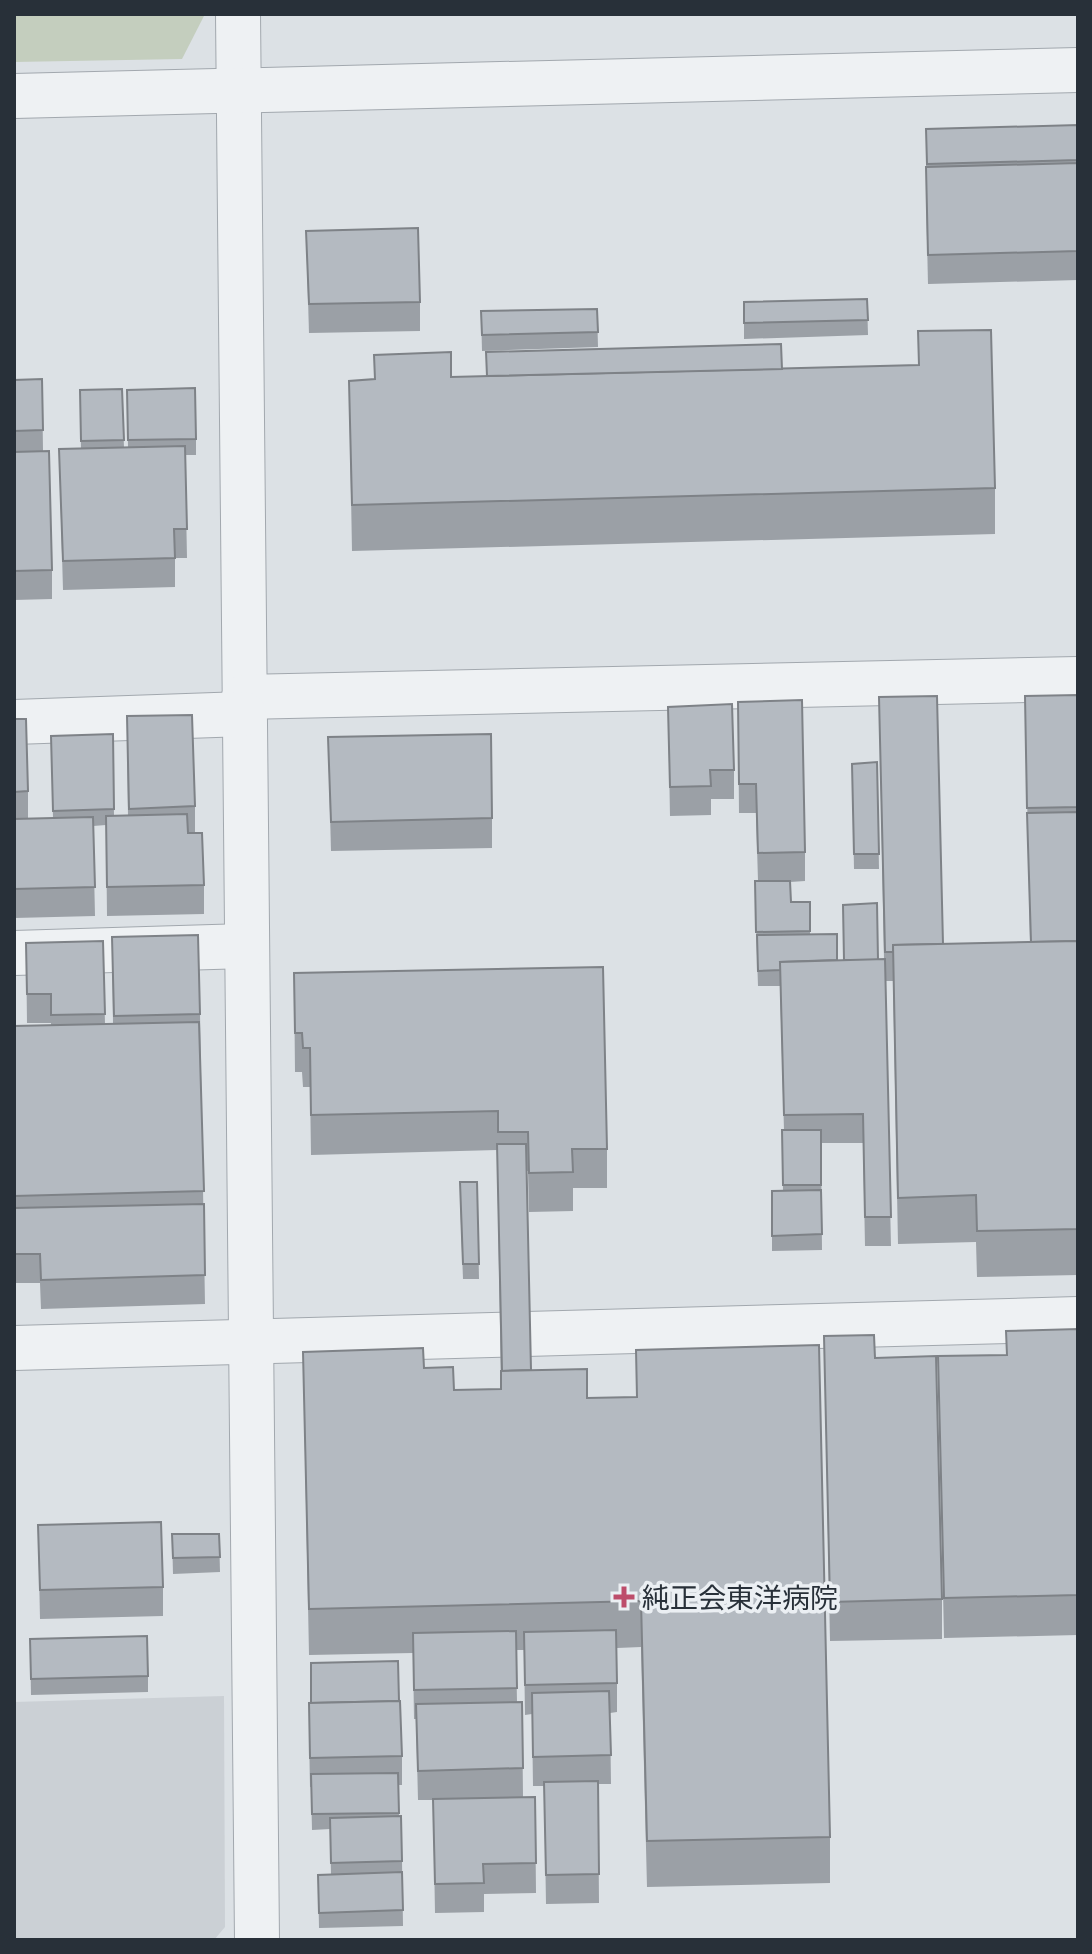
<svg xmlns="http://www.w3.org/2000/svg" width="1092" height="1954" font-family="'Open Sans','Noto Sans JP',sans-serif">
<style>
.built{fill:#cbd0d5}
.green{fill:#c4cebe}
.lines{fill:none;stroke-linecap:round;stroke-linejoin:round}
.minor-casing{stroke:#a2a8ae;stroke-width:46}
.minor{stroke:#eef1f3;stroke-width:44}
.wall{fill:#9ba0a6}
.building{fill:#b4bac1;stroke:#7e8287;stroke-width:2}
.poi-dot{fill:#bd4d6b;stroke:#ebeff3;stroke-width:3}
.labels{text-anchor:middle;dominant-baseline:central;stroke-width:7;stroke-linejoin:round;paint-order:stroke}
.poi-label{font-size:28px;fill:#283039;stroke:#ebeff3;text-anchor:start}
</style>
<rect width="100%" height="100%" fill="#dce1e5"/>
<path class="built" d="M224,1696L225,1927L214,1940H14V1702Z"/>
<path class="green" d="M14,14H205L182,59L14,62Z"/>
<g class="lines">
<g class="minor-casing">
<g id="minor">
<path d="M238,14L257,1940"/>
<path d="M14,96L1078,70"/>
<path d="M244,697L1078,679"/>
<path d="M14,722L244,714"/>
<path d="M14,953L246,946"/>
<path d="M14,1348L1078,1319"/>
</g>
</g>
<use href="#minor" class="minor"/>
</g>
<g class="wall">
<path d="M1078,125V280L928,284L926,197V129Z"/>
<path d="M306,231L420,302V331L309,333Z"/>
<path d="M867,299L868,335L744,339V302Z"/>
<path d="M597,309L598,347L482,351L481,311Z"/>
<path d="M918,331L995,488V534L352,551L349,381L374,380V355L451,377L486,376V352L782,369L918,365Z"/>
<path d="M42,379L43,451L52,570V599L14,600V380Z"/>
<path d="M122,389L124,448H128L127,390L196,439V455H185L187,558H175V587L63,590L59,449H81L80,406Z"/>
<path d="M1078,695V1275L977,1277L976,1242L898,1244L893,981H885L891,1246H865L863,1143H821L822,1250L772,1251V1191H783L782,1130H784L780,986H758L755,896L758,881L756,813H739L738,702L805,852V881L790,882L791,902H810V934L837,960H878L884,959L879,697L943,944L1030,942L1025,696Z"/>
<path d="M668,707L734,770V799H711V815L670,816Z"/>
<path d="M14,719L28,791V819L53,818L51,736L113,734L114,816H128L127,746L195,806V833L204,885V914L107,916L106,825L93,826L95,916L14,918Z"/>
<path d="M328,737L492,818V848L331,851Z"/>
<path d="M877,762L879,869H854L852,764Z"/>
<path d="M112,937L200,1014L205,1304L41,1309L40,1283H14V1026H51V1023H27L26,943L103,941L105,1024H113Z"/>
<path d="M294,973L607,1149V1188H573V1211L529,1212L528,1171H527L531,1370L587,1398L636,1397V1350L830,1837V1883L647,1887L641,1647L617,1648V1712L610,1713L611,1784H598L599,1903L546,1904L544,1786H533L532,1714L525,1715L524,1650H516L517,1702H522L523,1797H535L536,1893L484,1894V1912L435,1913L433,1800H418L416,1719H414L413,1653L309,1655L303,1352L424,1368L454,1390L501,1389L497,1150L311,1155L310,1087H303L302,1072H295Z"/>
<path d="M477,1182L479,1279H463L460,1198Z"/>
<path d="M1078,1329V1635L944,1638L938,1356L1006,1355V1331Z"/>
<path d="M824,1336L875,1358L942,1599V1639L830,1641Z"/>
<path d="M38,1525L163,1587V1616L40,1619Z"/>
<path d="M172,1534H219L220,1572L173,1574Z"/>
<path d="M30,1639L148,1676V1692L31,1695Z"/>
<path d="M309,1732L402,1756V1785H398L399,1816L402,1861L403,1926L319,1928L318,1875L331,1874L330,1829L312,1830L311,1787H310Z"/>
</g>
<g class="building">
<path d="M1078,125V160L927,164L926,129Z"/>
<path d="M1078,163V251L928,255L926,167Z"/>
<path d="M418,228L420,302L309,304L306,231Z"/>
<path d="M867,299L868,320L744,323V302Z"/>
<path d="M597,309L598,332L482,335L481,311Z"/>
<path d="M991,330L995,488L352,505L349,381L375,379L374,355L451,352V377L919,365L918,331Z"/>
<path d="M781,344L782,369L487,376L486,352Z"/>
<path d="M42,379L43,430L14,431V380Z"/>
<path d="M195,388L196,439L128,440L127,390Z"/>
<path d="M122,389L124,440L81,441L80,390Z"/>
<path d="M185,446L187,529H174L175,558L63,561L59,449Z"/>
<path d="M49,451L52,570L14,571V452Z"/>
<path d="M1078,695V807L1027,808L1025,696Z"/>
<path d="M937,696L943,944L893,945V952H885L879,697Z"/>
<path d="M802,700L805,852L758,853L756,784H739L738,702Z"/>
<path d="M732,704L734,770H710L711,786L670,787L668,707Z"/>
<path d="M192,715L195,806L129,809L127,716Z"/>
<path d="M14,719H26L28,791L14,792Z"/>
<path d="M113,734L114,809L53,811L51,736Z"/>
<path d="M491,734L492,818L331,822L328,737Z"/>
<path d="M877,762L879,854H854L852,764Z"/>
<path d="M1078,812V941L1031,942L1027,813Z"/>
<path d="M187,814L188,833H202L204,885L107,887L106,816Z"/>
<path d="M93,817L95,887L14,889V819Z"/>
<path d="M755,881H790L791,902H810V931L756,932Z"/>
<path d="M877,903L878,960H844L843,905Z"/>
<path d="M837,934V960L780,962L781,970L758,971L757,935Z"/>
<path d="M198,935L200,1014L114,1016L112,937Z"/>
<path d="M103,941L105,1014L51,1015V994H27L26,943Z"/>
<path d="M1078,941V1229L977,1231L976,1195L898,1198L893,945Z"/>
<path d="M885,959L891,1217H865L863,1114L784,1115L780,962Z"/>
<path d="M603,967L607,1149H572L573,1172L529,1173L528,1132H498V1111L311,1115L310,1048H303L302,1033H295L294,973Z"/>
<path d="M199,1022L204,1191L14,1196V1026Z"/>
<path d="M782,1130H821V1185H783Z"/>
<path d="M497,1144H526L531,1370L502,1371Z"/>
<path d="M460,1182H477L479,1264H463Z"/>
<path d="M821,1190L822,1234L772,1236V1191Z"/>
<path d="M204,1204L205,1275L41,1280L40,1254H14V1208Z"/>
<path d="M1078,1329V1595L944,1598L938,1356L1007,1355L1006,1331Z"/>
<path d="M874,1335L875,1358L936,1356L942,1599L830,1602L824,1336Z"/>
<path d="M819,1345L830,1837L647,1841L641,1601L309,1609L303,1352L423,1348L424,1368L453,1367L454,1390L501,1389V1371L587,1369V1398L637,1397L636,1350Z"/>
<path d="M161,1522L163,1587L40,1590L38,1525Z"/>
<path d="M172,1534H219L220,1557L173,1558Z"/>
<path d="M616,1630L617,1683L525,1685L524,1632Z"/>
<path d="M516,1631L517,1688L414,1690L413,1633Z"/>
<path d="M147,1636L148,1676L31,1679L30,1639Z"/>
<path d="M398,1661L399,1701L311,1703V1663Z"/>
<path d="M609,1691L611,1755L533,1757L532,1693Z"/>
<path d="M400,1701L402,1756L310,1758L309,1703Z"/>
<path d="M522,1702L523,1768L418,1771L416,1704Z"/>
<path d="M398,1773L399,1813L312,1814L311,1774Z"/>
<path d="M598,1781L599,1874L546,1875L544,1782Z"/>
<path d="M535,1797L536,1863L483,1864L484,1883L435,1884L433,1799Z"/>
<path d="M401,1816L402,1861L331,1863L330,1818Z"/>
<path d="M402,1872L403,1910L319,1913L318,1875Z"/>
</g>
<path class="poi-dot" d="M620 1585h8v8h8v8h-8v8h-8v-8h-8v-8h8z"/>
<g class="labels">
<g class="poi-label">
<text x="642" y="1597">純正会東洋病院</text>
</g>
</g>
<rect width="1092" height="1954" fill="none" stroke="#283039" stroke-width="32"/>
</svg>
